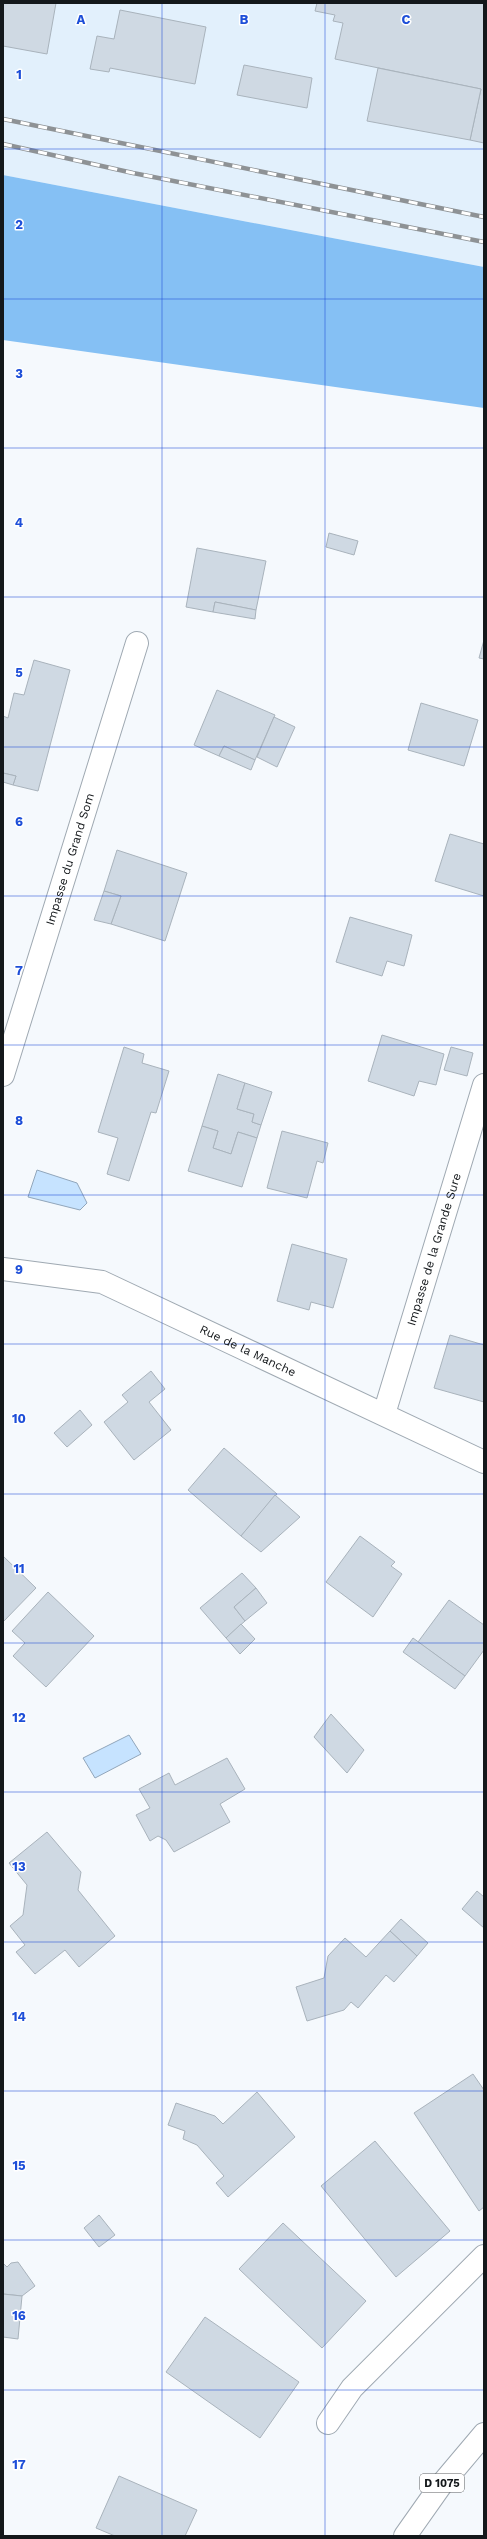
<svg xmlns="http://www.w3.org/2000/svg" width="487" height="2539" font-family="'Work Sans',sans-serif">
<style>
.built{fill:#e2f0fc}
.forest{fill:#85c0f4}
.water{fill:#c6e3ff;stroke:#91a6bb}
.building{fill:#cfd9e3;stroke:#a9b3bc}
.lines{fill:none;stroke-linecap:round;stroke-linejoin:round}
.minor-casing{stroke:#9fa9b2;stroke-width:24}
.major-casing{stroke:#9fa9b2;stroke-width:24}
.minor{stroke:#fff;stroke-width:22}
.major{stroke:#fff;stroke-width:22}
.rail-casing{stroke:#8e9295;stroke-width:4.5}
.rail{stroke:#fff;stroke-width:3;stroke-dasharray:9;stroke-linecap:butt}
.grid{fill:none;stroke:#1d4ed8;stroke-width:1;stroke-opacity:0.55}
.labels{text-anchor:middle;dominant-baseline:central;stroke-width:3;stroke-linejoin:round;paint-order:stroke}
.shield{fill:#fff;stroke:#5a5d5f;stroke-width:1}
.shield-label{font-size:11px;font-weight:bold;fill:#14181b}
.street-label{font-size:12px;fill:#14181b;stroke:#fff}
.grid-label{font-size:13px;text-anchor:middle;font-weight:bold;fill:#1d4ed8;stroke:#fff;stroke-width:3;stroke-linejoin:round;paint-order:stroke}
</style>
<rect width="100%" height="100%" fill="#f5f9fd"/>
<path class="built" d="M3,3H484V267L3,175Z"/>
<path class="forest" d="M3,175L484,267V408L3,340Z"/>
<g class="water">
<path d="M37,1170L77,1183L87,1203L80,1210L28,1197Z"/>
<path d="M129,1735L141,1754L95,1778L83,1758Z"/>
</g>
<g class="building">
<path d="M3,3H56L47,54L3,46Z"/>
<path d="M317,3H484V143L470,140L481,89L335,59L343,23L333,21L335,15L315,11Z"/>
<path d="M120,10L206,27L195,84L110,68L109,72L90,69L97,36L114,39Z"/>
<path d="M244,65L312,78L307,108L237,95Z"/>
<path d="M378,68L481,89L470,140L367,121Z"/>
<path d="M329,533L358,541L354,555L326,547Z"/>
<path d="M197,548L266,561L256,610L215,602L213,612L186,607Z"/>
<path d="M215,602L256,610L255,619L213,612Z"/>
<path d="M484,640V659L479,658Z"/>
<path d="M34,660L70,670L38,791L13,785L16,776L3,773V716L8,718L14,693L24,695Z"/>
<path d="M217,690L275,715L255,760L224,746L219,756L194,745Z"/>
<path d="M421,703L478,720L464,766L408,750Z"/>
<path d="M274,717L295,727L277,767L257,757Z"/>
<path d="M224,746L255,760L251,770L219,756Z"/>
<path d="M3,773L16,776L13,785L3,782Z"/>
<path d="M450,834L484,844V896L435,881Z"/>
<path d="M117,850L187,873L165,941L111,924L121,896L104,891Z"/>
<path d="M104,891L121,896L111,924L94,920Z"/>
<path d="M350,917L412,935L404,966L387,961L382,976L336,962Z"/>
<path d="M382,1035L444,1054L436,1085L419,1081L414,1096L368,1081Z"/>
<path d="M124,1047L144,1054L142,1063L169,1071L156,1113L151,1112L129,1181L107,1174L118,1138L98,1132Z"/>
<path d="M451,1047L473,1053L467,1076L444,1070Z"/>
<path d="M218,1074L245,1083L237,1109L254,1114L252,1122L261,1125L257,1138L238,1132L231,1154L213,1148L218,1131L202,1126Z"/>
<path d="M245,1083L272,1092L261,1125L252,1122L254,1114L237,1109Z"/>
<path d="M202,1126L218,1131L213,1148L231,1154L238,1132L257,1138L242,1187L188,1171Z"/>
<path d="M282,1131L328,1143L323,1163L317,1161L307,1198L267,1188Z"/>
<path d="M292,1244L347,1259L333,1308L311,1302L309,1310L277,1301Z"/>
<path d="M450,1335L484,1345V1402L434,1388Z"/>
<path d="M151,1371L165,1389L149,1402L171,1430L134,1460L104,1422L128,1402L122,1395Z"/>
<path d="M80,1410L92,1425L67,1447L54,1433Z"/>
<path d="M224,1448L277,1494L241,1536L188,1490Z"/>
<path d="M275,1495L300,1517L261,1552L241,1536Z"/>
<path d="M360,1536L395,1562L391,1566L402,1574L373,1617L326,1582Z"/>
<path d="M3,1556L36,1588L3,1622Z"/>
<path d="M242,1573L256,1588L234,1607L245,1621L226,1638L200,1608Z"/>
<path d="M256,1588L267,1603L245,1621L234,1607Z"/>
<path d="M48,1592L94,1636L46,1687L13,1656L25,1643L12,1631Z"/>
<path d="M449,1600L484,1625V1650L465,1676L418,1642Z"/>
<path d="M241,1624L255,1639L240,1654L226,1638Z"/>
<path d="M413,1638L465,1676L455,1689L403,1652Z"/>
<path d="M331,1714L364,1750L347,1773L314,1737Z"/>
<path d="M227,1758L245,1789L220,1804L230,1822L174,1852L166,1840L158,1836L150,1841L136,1815L150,1808L139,1789L169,1773L175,1785Z"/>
<path d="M47,1832L81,1872L78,1890L115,1936L79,1967L65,1950L35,1974L16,1952L25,1945L10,1926L23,1915L27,1885L9,1863Z"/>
<path d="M477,1891L484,1897V1928L462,1909Z"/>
<path d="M401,1919L428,1943L417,1956L390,1931Z"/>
<path d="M390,1931L417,1956L394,1982L386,1975L358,2008L351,2002L344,2010L307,2021L296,1987L324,1978L328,1956L345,1938L366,1957Z"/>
<path d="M473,2074L484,2090V2207L479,2211L414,2113Z"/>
<path d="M257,2092L295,2137L228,2197L216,2183L224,2176L197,2145L183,2139L185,2131L168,2125L176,2103L215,2116L223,2124Z"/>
<path d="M375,2141L450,2231L396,2277L321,2186Z"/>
<path d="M99,2215L115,2235L99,2247L84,2228Z"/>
<path d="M283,2223L366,2301L322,2348L239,2269Z"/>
<path d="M18,2262L35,2286L22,2296L3,2294V2263L7,2267L11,2263Z"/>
<path d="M3,2294L22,2296L18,2339L3,2337Z"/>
<path d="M205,2317L299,2382L260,2438L166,2372Z"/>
<path d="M119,2476L197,2510L185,2536H115L96,2528Z"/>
</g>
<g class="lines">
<g class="minor-casing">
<g id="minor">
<path id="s1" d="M3,1075L137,643"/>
<path id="s2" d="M3,1269L102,1282L484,1462"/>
<path id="s3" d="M384,1414L484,1085"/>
<path d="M328,2423L352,2388L484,2256"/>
</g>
</g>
<g class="major-casing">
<path id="major" d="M405,2536L441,2485L484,2434"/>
</g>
<use href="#minor" class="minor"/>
<use href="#major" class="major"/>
<g class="rail-casing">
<g id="rail">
<path d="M3,119L484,217"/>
<path d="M3,144L133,173L484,242"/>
</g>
</g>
<use href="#rail" class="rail"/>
</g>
<path class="grid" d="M162,3V2536M325,3V2536M3,149H484M3,299H484M3,448H484M3,597H484M3,747H484M3,896H484M3,1045H484M3,1195H484M3,1344H484M3,1494H484M3,1643H484M3,1792H484M3,1942H484M3,2091H484M3,2240H484M3,2390H484"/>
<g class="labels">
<rect class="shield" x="420" y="2474" width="44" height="18" rx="3"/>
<g class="shield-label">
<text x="442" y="2483">D 1075</text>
</g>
<g class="street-label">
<text stroke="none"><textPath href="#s1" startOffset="226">Impasse du Grand Som</textPath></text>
<text stroke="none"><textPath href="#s3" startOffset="172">Impasse de la Grande Sure</textPath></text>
<text stroke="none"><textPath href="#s2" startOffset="261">Rue de la Manche</textPath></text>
</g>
</g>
<g class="grid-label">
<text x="81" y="24">A</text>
<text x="244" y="24">B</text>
<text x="406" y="24">C</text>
<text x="19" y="79">1</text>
<text x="19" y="229">2</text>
<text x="19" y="378">3</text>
<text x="19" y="527">4</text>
<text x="19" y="677">5</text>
<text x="19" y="826">6</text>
<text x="19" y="975">7</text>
<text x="19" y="1125">8</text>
<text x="19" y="1274">9</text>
<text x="19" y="1423">10</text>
<text x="19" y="1573">11</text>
<text x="19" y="1722">12</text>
<text x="19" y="1871">13</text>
<text x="19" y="2021">14</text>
<text x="19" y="2170">15</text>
<text x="19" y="2320">16</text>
<text x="19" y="2469">17</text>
</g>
<rect width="487" height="2539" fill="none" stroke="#14181b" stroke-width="8"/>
</svg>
